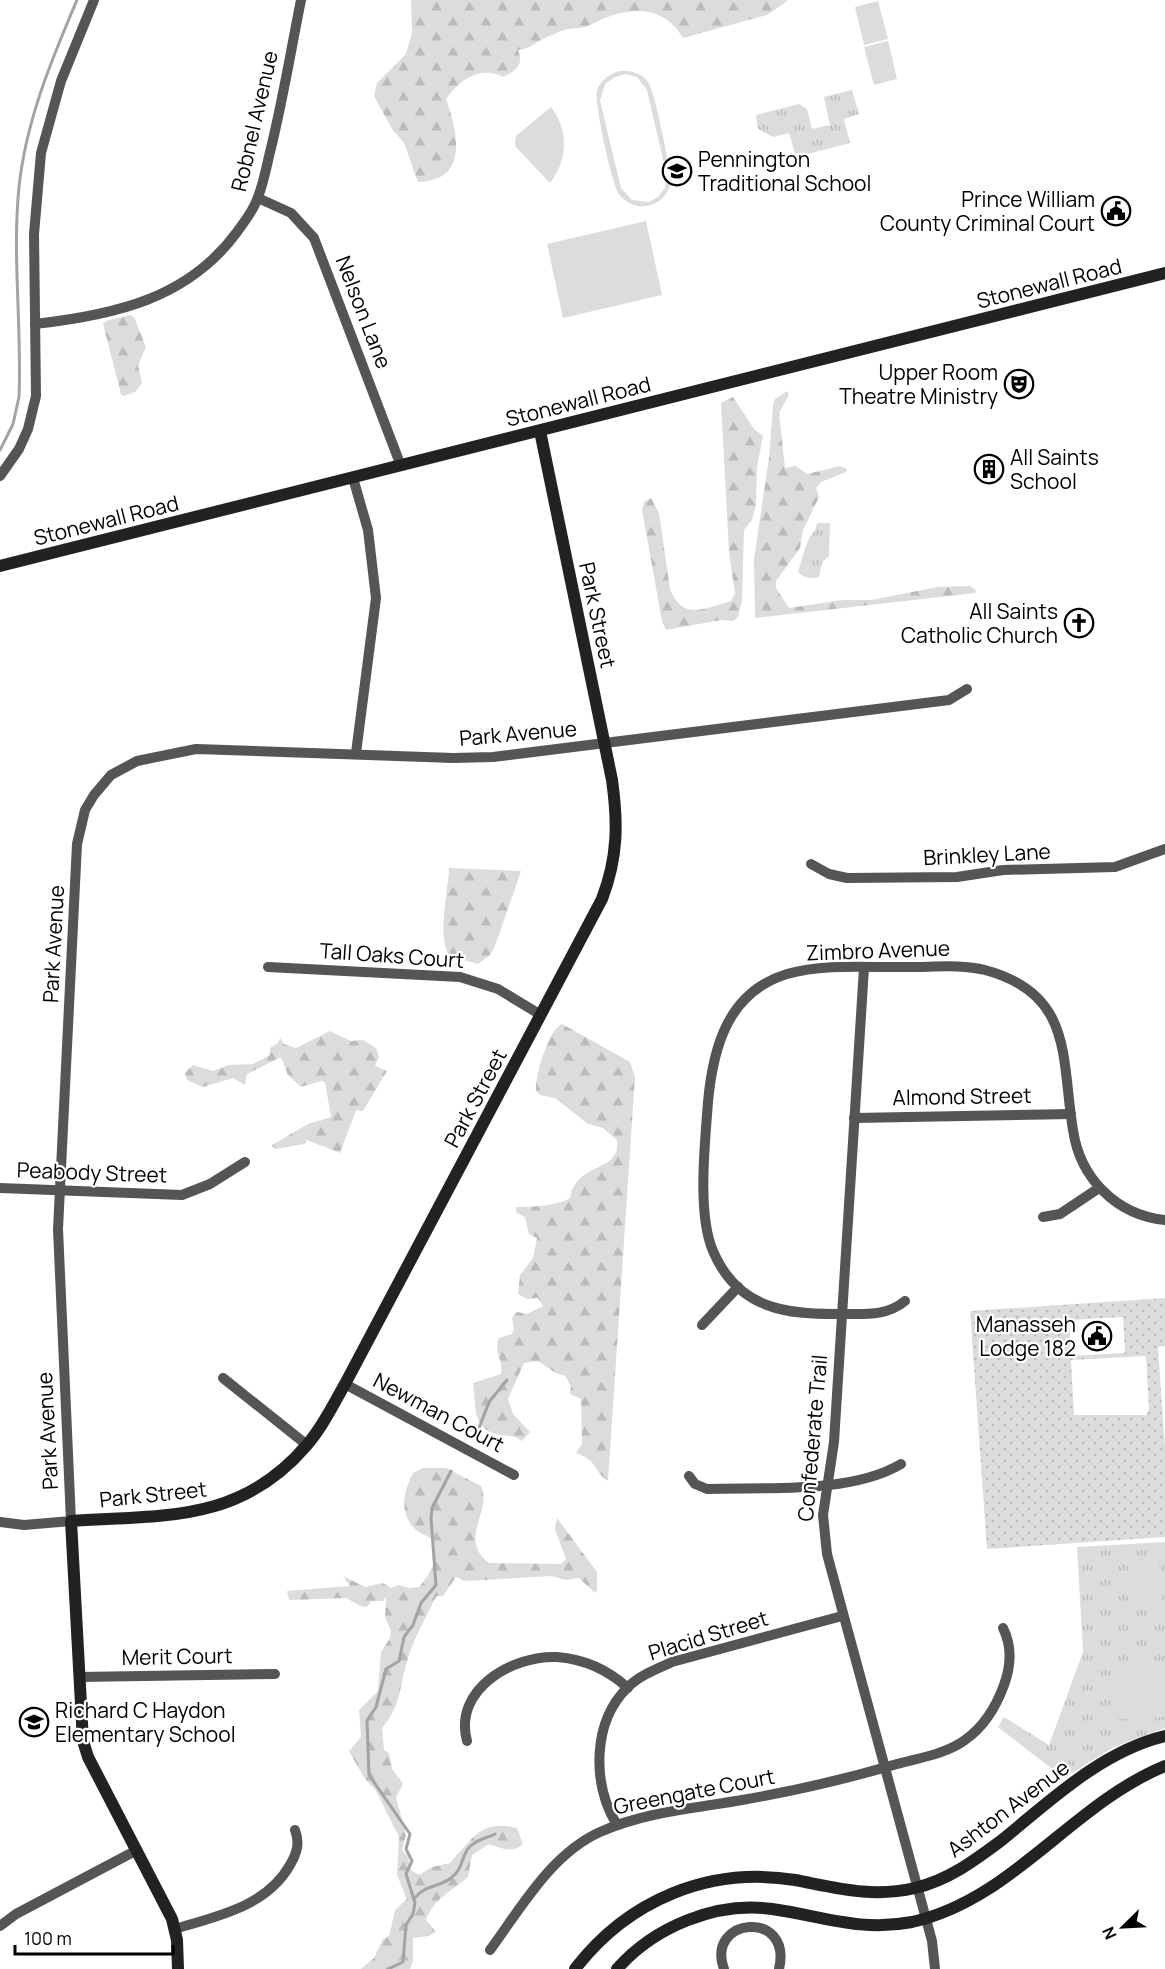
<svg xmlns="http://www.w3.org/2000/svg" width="1165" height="1969" font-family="Manrope,sans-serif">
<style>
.grass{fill:url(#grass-dots);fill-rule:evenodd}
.forest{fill:url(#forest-firs)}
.park{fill:url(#park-tufts)}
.pitch{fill:#dcdcdc;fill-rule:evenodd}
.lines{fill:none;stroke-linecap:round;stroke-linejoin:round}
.stream{stroke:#a3a3a3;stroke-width:3}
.street{stroke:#555;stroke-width:10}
.secondary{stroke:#222;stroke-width:12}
.labels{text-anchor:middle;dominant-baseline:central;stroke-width:4.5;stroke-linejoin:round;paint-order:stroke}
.street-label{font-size:21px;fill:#000;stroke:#fff}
.poi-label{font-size:21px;fill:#000;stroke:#fff;text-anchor:end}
</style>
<defs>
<pattern id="grass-dots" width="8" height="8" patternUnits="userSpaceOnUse" patternTransform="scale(1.5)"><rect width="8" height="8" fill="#dcdcdc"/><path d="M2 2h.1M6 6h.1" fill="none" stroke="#bbb" stroke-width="1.8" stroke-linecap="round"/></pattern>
<pattern id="forest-firs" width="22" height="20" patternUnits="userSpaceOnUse" patternTransform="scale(1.5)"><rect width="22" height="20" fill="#dcdcdc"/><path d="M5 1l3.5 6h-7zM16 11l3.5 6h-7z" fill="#bbb"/></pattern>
<pattern id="park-tufts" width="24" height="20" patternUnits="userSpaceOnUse" patternTransform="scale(1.5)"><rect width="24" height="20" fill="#dcdcdc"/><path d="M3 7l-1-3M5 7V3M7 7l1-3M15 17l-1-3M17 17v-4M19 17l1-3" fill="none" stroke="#bbb"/></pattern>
</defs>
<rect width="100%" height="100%" fill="#fff"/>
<path class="grass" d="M1165,1298V1346L1158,1347L1165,1449V1537L987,1549L970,1311ZM1123,1317L1125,1353L1071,1356L1069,1320ZM1146,1356L1149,1410L1146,1415H1074L1071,1360Z"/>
<g class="forest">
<path d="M411,0H787V1L767,15L683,38C661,0 621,8 588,26C581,29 576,28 569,29C562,30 554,34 547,37C536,42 530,49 518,50C524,65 516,71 503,77C481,65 459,80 446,99C458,133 469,181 418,182L404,143L392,129L374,96L377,83L406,54L412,33Z"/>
<path d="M130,315L134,317L146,347L138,365L142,383L135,392L124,396L121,394L103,324L106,321Z"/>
<path d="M787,391L789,395L779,413L785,468L796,466L807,474L840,466L847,469L846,472L821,482L816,488L819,497L803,530L800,548L776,581V588L789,608L842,600H871L938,587L970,586L976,590L975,593L755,618L754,559L769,458L773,405L775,399Z"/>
<path d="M733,397L754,429L763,436L757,467L756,505L752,520L744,530L742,600L738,617L733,621L721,620L666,630L662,621L642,510L644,502L651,498L659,513L670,589C683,622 705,608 731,601L735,593L729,552L721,403Z"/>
<path d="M449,868L521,871L495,946L490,955L478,964L449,956C437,935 448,894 449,868Z"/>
<path d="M562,1024L630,1062L635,1077L608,1481C592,1470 599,1461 576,1453L582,1444L581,1399L570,1394L571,1386L565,1376L556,1373L538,1361L524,1363L508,1399L513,1414L530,1432L522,1441C515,1435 509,1436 500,1435C470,1429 477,1406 473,1383L501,1374C504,1361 493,1352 499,1338L512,1334L514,1328L512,1318L517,1312L527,1314L543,1306L538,1298L527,1299L518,1294L520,1275L533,1258L537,1238L529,1234L525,1217L516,1212V1207C532,1207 557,1206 570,1198C577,1160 621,1174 617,1140L603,1128L588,1124L555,1098L540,1095L536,1091C534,1078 549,1028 562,1024Z"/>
<path d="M330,1031L351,1041L363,1040L376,1048L379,1057L375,1066L387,1071L363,1111L356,1110L340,1153L307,1140L304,1144L276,1149L273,1147L272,1145L308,1124L331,1117L325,1082L321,1081L301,1087L288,1075L281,1057L247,1074L245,1085L233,1078L203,1087L187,1080L185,1073L193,1065L213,1071L229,1065L253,1064L270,1055V1048L278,1043L280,1038L284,1044L296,1048Z"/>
<path d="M423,1468H446L481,1486C493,1512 457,1539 489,1563L561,1564L566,1559L555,1529L557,1518L597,1572V1591L595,1593L579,1578L566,1580L551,1576L465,1581L456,1577L443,1596H437L433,1602C425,1620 413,1640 408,1658C399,1686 402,1705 382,1728L384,1750L389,1753L392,1769L403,1784L396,1797L406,1835L402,1850L408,1857L411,1870L419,1875L432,1867L450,1863C472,1840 480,1819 517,1828L523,1844C512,1854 501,1848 489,1844L472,1855L468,1877C452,1891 433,1899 426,1920L436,1932L429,1936L413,1938V1961L410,1969H361L374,1958L383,1939L389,1936L395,1910L407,1899L397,1875L399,1837L376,1791L365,1779L349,1751L361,1737L359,1710L378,1691L381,1652L390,1638L391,1631L385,1617L386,1597L383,1601H371L368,1606L363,1607L346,1598L289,1600L287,1591L350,1586L343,1576L365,1587L383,1583L391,1588L399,1585L409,1588L419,1587C432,1572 438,1559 433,1540C427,1535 418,1533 413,1527C399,1510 404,1490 413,1473Z"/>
</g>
<g class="park">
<path d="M852,90L859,114L844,119L850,143L796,157L789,133L773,137L758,129L756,115L799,104L807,109L812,129L830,125L824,97Z"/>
<path d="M817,523H830L829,556L822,562L819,577C811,579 804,578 798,572C801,563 805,546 809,539C813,530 815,535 817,523Z"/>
<path d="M1165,1542V1728L1114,1747L1064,1778L998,1727L1004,1717L1049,1745L1083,1652L1077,1547Z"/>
</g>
<g class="pitch">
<path d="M878,1L888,39L864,45L855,7Z"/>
<path d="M888,41L897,79L874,85L864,47Z"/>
<path d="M620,71C631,70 641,73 648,82C655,92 672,174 670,185C667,196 658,204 647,206C637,208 625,203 619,194C612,185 594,102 597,91C600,80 609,74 620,71ZM626,74L637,77L647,90L666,172L665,188L658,197L649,202L632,200L621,188L600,101L605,84L615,77Z"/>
<path d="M551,107C569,131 568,159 550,183L515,146L516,136Z"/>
<path d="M646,221L662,295L563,318L547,244Z"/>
<path d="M1159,1556L1162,1602L1138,1603L1134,1558Z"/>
<path d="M1165,1665V1717L1119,1719L1116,1668Z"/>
</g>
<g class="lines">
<g class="stream">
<path d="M0,450L13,424L19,397C22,327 12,256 19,187C26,121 51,61 77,0"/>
<path d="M479,1428L489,1402L507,1380"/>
<path d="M415,1898C424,1885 440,1887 451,1878C462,1870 461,1860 467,1850C474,1840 485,1839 495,1834"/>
<path d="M388,1969L403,1962L406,1925L413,1914L415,1903L406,1874L412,1861L406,1849L410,1834L369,1775L367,1721L376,1707L386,1669L399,1661L404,1637L413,1625L421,1603L436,1585L431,1518L432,1508L451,1471"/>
</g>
<g class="street">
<path d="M258,198L291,213L314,238L401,466"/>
<path d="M35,324C114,315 188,299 237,232C245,221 254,210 258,197C264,182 267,164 271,148C283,99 291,50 301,0"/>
<path d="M0,476L19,449L28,429L36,396L34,234L41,153L61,81L94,0"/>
<path d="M353,478L368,530L376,598L356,753"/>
<path d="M811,864L829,874L847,878L957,877L1003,870L1115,867L1165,849"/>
<path d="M268,967L460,977L498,989L541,1015"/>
<path d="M864,968L834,1442L823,1515L827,1554L932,1941L935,1969"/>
<path d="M854,1118L1071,1114"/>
<path d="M0,1188L182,1195L210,1184L245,1162"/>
<path d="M1043,1217L1060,1214L1099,1188"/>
<path d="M905,1301C887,1316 866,1314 843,1314C788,1315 738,1310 713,1251C697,1214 705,1143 708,1102C713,1047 728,992 787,974C826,963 870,968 910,967C934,967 962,964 985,970C1074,994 1061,1058 1073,1130C1080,1178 1116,1215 1165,1220"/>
<path d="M702,1325L738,1287"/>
<path d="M223,1378L307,1445"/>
<path d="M345,1384L514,1475"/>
<path d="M689,1476L695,1484L707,1489C765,1487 851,1494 901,1464"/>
<path d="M0,1522L24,1525L71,1521L58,1229L77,844L85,810L94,795L111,775L137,761L196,749L453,758L493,757L949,700L967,689"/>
<path d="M79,1677L275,1674"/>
<path d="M467,1741C453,1689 513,1655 557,1657C584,1659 608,1670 628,1688"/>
<path d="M617,1825C592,1784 592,1722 628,1687C640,1675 657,1669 672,1662L842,1616"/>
<path d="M0,1926L16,1914L137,1850"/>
<path d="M175,1929C217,1916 266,1907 290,1865C297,1853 300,1843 295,1830"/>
<path d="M490,1950C521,1908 551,1854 600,1832C644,1812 696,1808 742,1800C794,1791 846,1779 897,1764C919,1758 946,1754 965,1740C985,1726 996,1707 1004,1685C1011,1666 1012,1646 1003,1628"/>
<path d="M724,1969C705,1917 793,1909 779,1969"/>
</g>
<g class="secondary">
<path d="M0,566L1165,273"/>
<path d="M178,1969L177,1940L172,1919L88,1757L83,1741L71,1521C163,1515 240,1523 306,1446C322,1428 333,1405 345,1384L602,899C618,857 618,823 612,780L540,431"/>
<path d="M575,1969C628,1900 709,1866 795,1880C837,1888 872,1898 915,1888C949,1880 975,1860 1002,1840C1051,1800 1102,1751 1165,1736"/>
<path d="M617,1969C654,1927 716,1901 772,1909C822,1916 860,1932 912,1922C1012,1900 1072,1804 1165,1766"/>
</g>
</g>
<defs>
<g id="school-ring" transform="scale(1.5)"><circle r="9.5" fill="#fff" stroke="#000" stroke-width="1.5"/><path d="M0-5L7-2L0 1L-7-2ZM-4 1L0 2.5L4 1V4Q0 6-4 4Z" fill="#000"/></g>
<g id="civic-ring" transform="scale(1.5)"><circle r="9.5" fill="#fff" stroke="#000" stroke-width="1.5"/><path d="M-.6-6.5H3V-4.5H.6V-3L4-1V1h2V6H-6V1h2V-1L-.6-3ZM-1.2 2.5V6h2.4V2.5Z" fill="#000"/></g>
<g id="theatre-ring" transform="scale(1.5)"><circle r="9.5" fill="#fff" stroke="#000" stroke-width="1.5"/><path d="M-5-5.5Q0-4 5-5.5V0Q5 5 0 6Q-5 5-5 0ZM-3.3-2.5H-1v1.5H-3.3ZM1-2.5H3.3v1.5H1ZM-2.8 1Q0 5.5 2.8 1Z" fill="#000"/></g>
<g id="building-ring" transform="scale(1.5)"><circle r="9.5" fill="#fff" stroke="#000" stroke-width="1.5"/><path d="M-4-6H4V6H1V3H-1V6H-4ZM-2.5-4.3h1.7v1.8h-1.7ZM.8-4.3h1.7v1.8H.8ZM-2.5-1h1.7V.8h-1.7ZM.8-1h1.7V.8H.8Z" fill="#000"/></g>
<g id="church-ring" transform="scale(1.5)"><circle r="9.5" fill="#fff" stroke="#000" stroke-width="1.5"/><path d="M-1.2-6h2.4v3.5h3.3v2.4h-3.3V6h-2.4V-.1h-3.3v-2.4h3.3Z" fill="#000"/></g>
</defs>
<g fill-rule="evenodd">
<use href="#school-ring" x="677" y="171"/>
<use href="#civic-ring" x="1116" y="211"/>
<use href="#theatre-ring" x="1019" y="384"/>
<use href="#building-ring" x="989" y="469"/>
<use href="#church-ring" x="1079" y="623"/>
<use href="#civic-ring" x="1097" y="1336"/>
<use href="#school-ring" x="34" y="1722"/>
</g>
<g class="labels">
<g class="street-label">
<text transform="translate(254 121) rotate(-77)">Robnel Avenue</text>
<text transform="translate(1049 283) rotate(-14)">Stonewall Road</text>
<text transform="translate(364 312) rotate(69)">Nelson Lane</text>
<text transform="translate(578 401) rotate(-14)">Stonewall Road</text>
<text transform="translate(106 520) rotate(-14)">Stonewall Road</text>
<text transform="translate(598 615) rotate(78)">Park Street</text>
<text transform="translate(518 733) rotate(-5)">Park Avenue</text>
<text transform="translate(987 854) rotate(-3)">Brinkley Lane</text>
<text transform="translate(53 944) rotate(-87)">Park Avenue</text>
<text transform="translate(878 950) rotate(-2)">Zimbro Avenue</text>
<text transform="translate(392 955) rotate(4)">Tall Oaks Court</text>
<text transform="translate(962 1096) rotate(-1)">Almond Street</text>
<text transform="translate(475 1098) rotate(-62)">Park Street</text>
<text transform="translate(92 1172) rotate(2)">Peabody Street</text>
<text transform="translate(439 1412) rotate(28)">Newman Court</text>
<text transform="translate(47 1431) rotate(-93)">Park Avenue</text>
<text transform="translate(812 1438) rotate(-85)">Confederate Trail</text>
<text transform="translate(153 1494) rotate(-6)">Park Street</text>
<text transform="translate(708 1635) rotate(-17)">Placid Street</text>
<text transform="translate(177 1656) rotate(-1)">Merit Court</text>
<text transform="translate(694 1791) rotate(-11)">Greengate Court</text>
<text transform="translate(1008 1808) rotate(-37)">Ashton Avenue</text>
</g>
<g class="poi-label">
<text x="698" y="159" text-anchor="start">Pennington<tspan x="698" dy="24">Traditional School</tspan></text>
<text x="1095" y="199">Prince William<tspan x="1095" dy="24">County Criminal Court</tspan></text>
<text x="998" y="372">Upper Room<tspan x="998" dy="24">Theatre Ministry</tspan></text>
<text x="1010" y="457" text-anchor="start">All Saints<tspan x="1010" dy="24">School</tspan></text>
<text x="1058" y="611">All Saints<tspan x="1058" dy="24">Catholic Church</tspan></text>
<text x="1076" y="1324">Manasseh<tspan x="1076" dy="24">Lodge 182</tspan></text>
<text x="55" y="1710" text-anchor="start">Richard C Haydon<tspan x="55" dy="24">Elementary School</tspan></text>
</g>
</g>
<g transform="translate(1123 1927) rotate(246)" stroke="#ffffff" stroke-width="4.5" paint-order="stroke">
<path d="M0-4.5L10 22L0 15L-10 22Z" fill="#000000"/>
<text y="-9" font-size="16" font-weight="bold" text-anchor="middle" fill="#000000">N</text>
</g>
<path d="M15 1945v9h158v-9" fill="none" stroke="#000000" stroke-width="3"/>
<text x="24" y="1945" font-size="18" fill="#000000" stroke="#ffffff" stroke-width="4.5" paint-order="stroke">100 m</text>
</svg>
